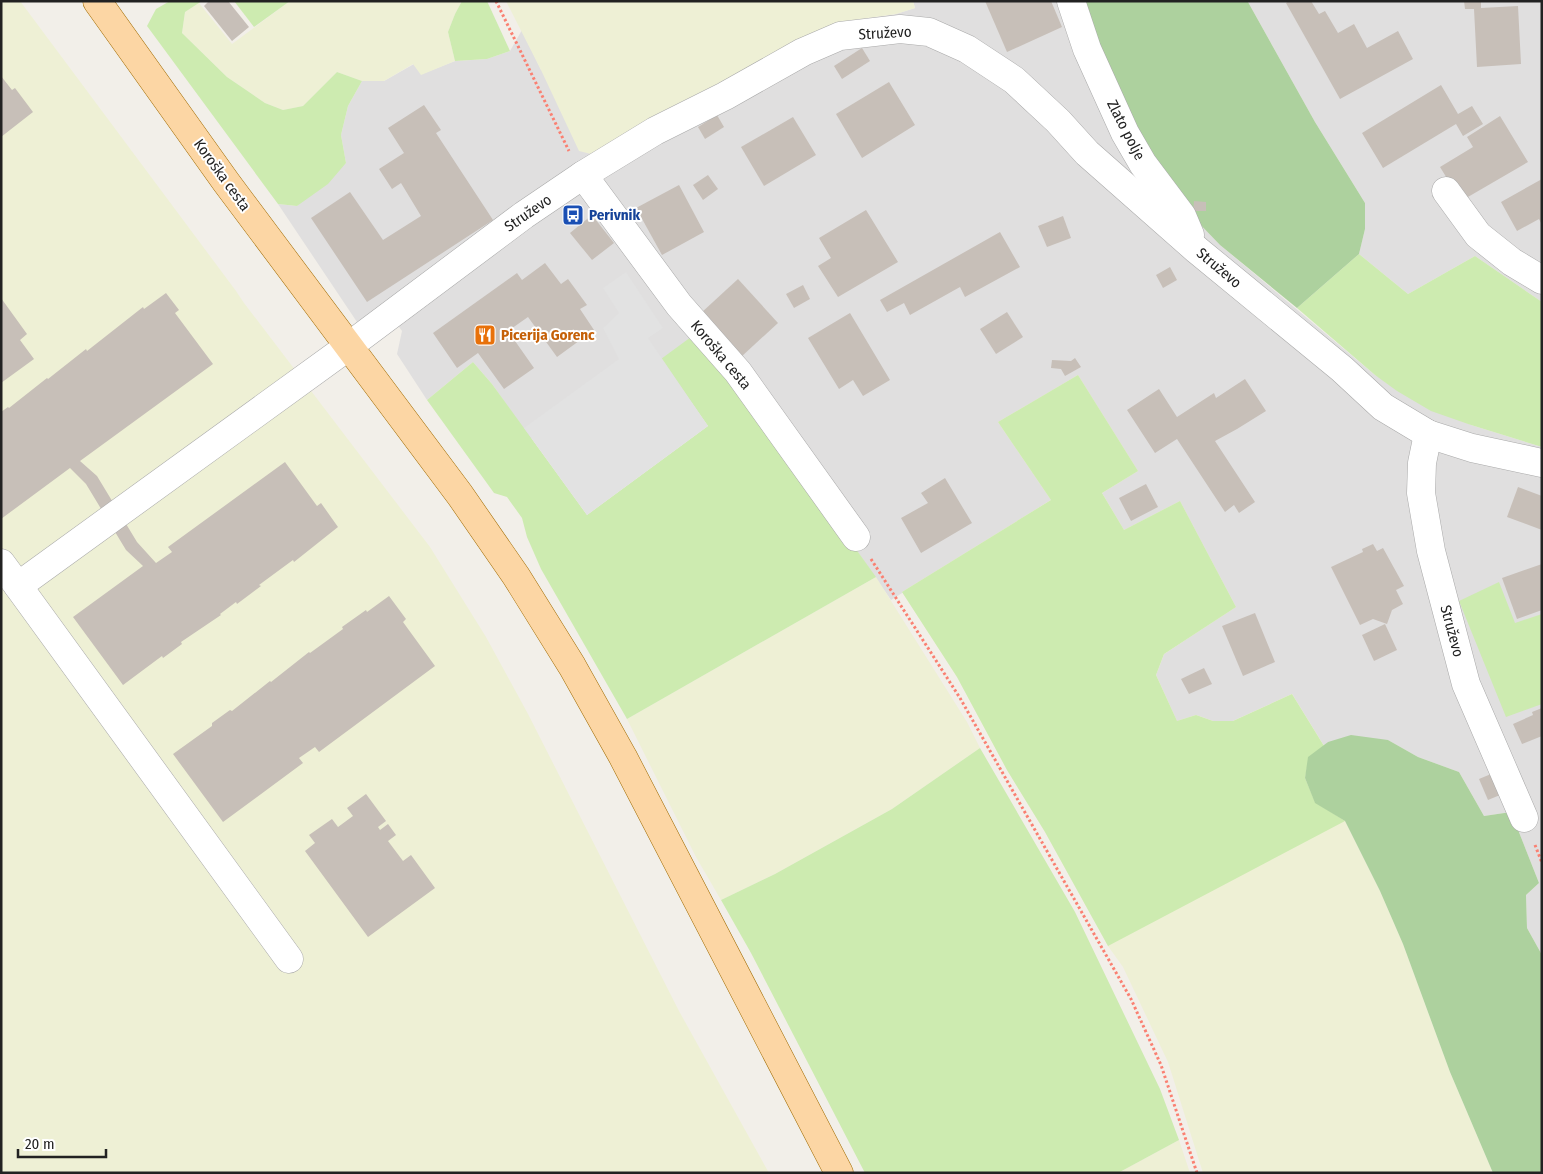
<svg xmlns="http://www.w3.org/2000/svg" width="1543" height="1174" font-family="'Fira Sans Condensed',sans-serif">
<style>
.residential{fill:#e0dfdf}
.farmland{fill:#eef0d5}
.grass{fill:#cdebb0}
.forest{fill:#add19e}
.parking{fill:#e2e2e2}
.building{fill:#c7bfb8}
.lines{fill:none;stroke-linecap:round;stroke-linejoin:round}
.street-casing{stroke:#a9a9a9;stroke-width:29}
.primary-casing{stroke:#a06b00;stroke-width:29}
.path{stroke:#fa8072;stroke-width:3;stroke-dasharray:2.5 2.5;stroke-linecap:butt}
.street{stroke:#fff;stroke-width:28}
.primary{stroke:#fcd6a4;stroke-width:28}
.labels{text-anchor:middle;dominant-baseline:central;stroke-width:4;stroke-linejoin:round;paint-order:stroke}
.street-label{font-size:15px;fill:#222;stroke:#fff}
.transit-label{font-size:15px;font-weight:bold;fill:#164399;stroke:#fff;text-anchor:start}
.food-label{font-size:15px;font-weight:bold;fill:#c56008;stroke:#fff;text-anchor:start}
</style>
<rect width="100%" height="100%" fill="#f2efe9"/>
<g class="residential">
<path d="M913,1H1083L1193,217L1220,245L1375,375L1471,425L1542,447V955L1527,928L1526,895L1539,883L1511,812L1484,816L1459,772L1418,757L1388,740L1328,742L1324,746L1292,694L1233,721H1213L1196,715L1177,722L1156,675L1164,654L1235,607L1124,531L1102,493L1137,471L1051,500L891,600L853,545L661,359L531,439L492,384L473,362L427,400L397,354L402,331L384,306L357,322L278,204L297,206L346,163L341,135L348,106L362,81H384L414,64L422,74L455,61L487,59L510,51L522,30L541,70L896,14L915,8Z"/>
<path d="M1249,1H1542V302L1475,256L1408,294L1359,254L1365,229V203L1315,122L1248,2Z"/>
</g>
<g class="farmland">
<path d="M1,1H20L236,291L244,303L430,547L486,637L528,714L679,1011L769,1173H1Z"/>
<path d="M290,1H462L455,14L448,32L455,61L421,75L413,64L384,81H362L337,72L303,106L283,110L265,103L227,77L182,33L185,12L199,3L232,44Z"/>
<path d="M506,1H913L915,8L896,14L840,22L591,154L579,151L541,70Z"/>
<path d="M1078,375L1138,471L1102,493L1124,530L1180,501L1236,607L1164,654L1156,675L1177,721L1196,715L1213,721H1233L1292,694L1324,746L1309,757L1305,778L1315,802L1345,821L1380,891L1403,944L1450,1072L1493,1173H1203L1168,1062L1123,967L1108,946L1045,832L1007,770L957,677L902,592L1051,500L998,422Z"/>
<path d="M876,577L967,722L980,748L892,809L775,874L721,900L696,857L627,719Z"/>
<path d="M1179,1140L1190,1173H1118Z"/>
</g>
<g class="grass">
<path d="M170,1H202L185,12L182,33L227,77L265,103L283,110L303,106L337,72L362,81L348,106L341,135L346,163L328,184L297,206L278,204L147,26L156,9Z"/>
<path d="M234,1H290L254,27Z"/>
<path d="M462,1H487L510,51L487,59L455,61L448,32L455,14Z"/>
<path d="M1359,254L1408,294L1475,256L1542,302V447L1471,425L1431,411L1397,391L1375,375L1297,308Z"/>
<path d="M691,337L700,345L853,545L876,577L627,719L541,569L527,537L522,518L507,497L494,493L427,400L473,362L492,384L587,515L708,426L661,359Z"/>
<path d="M1078,375L1138,471L1102,493L1124,530L1180,501L1236,607L1164,654L1156,675L1177,721L1196,715L1213,721H1233L1292,694L1324,746L1309,757L1305,778L1315,802L1345,821L1108,946L1045,832L1007,770L957,677L902,592L1051,500L998,422Z"/>
<path d="M1499,582L1515,623L1542,614V704L1506,717L1459,601Z"/>
<path d="M980,748L1075,912L1160,1089L1179,1140L1118,1173H865L751,953L721,900L775,874L892,809Z"/>
</g>
<g class="forest">
<path d="M1083,1H1249L1248,2L1315,122L1365,203V229L1359,254L1297,308L1220,245L1193,217L1149,155L1088,19Z"/>
<path d="M1351,735L1388,740L1418,757L1459,772L1484,816L1511,812L1539,883L1526,895L1527,928L1542,955V1173H1493L1450,1072L1403,944L1380,891L1345,821L1315,803L1305,778L1308,757L1328,742Z"/>
</g>
<path class="parking" d="M626,272L663,328L648,338L708,426L587,515L524,428L619,359L603,328L619,313L603,288Z"/>
<g class="building">
<path d="M209,1H228L249,27L232,41L204,6Z"/>
<path d="M985,1H1051L1062,27L1007,52Z"/>
<path d="M1289,1H1311L1319,14L1325,11L1338,33L1354,24L1367,48L1398,31L1413,59L1340,99L1286,3Z"/>
<path d="M1464,1H1481V8L1518,6L1521,64L1477,67L1474,9H1465Z"/>
<path d="M862,48L870,61L842,79L834,66Z"/>
<path d="M1,76L12,90L15,88L33,112L1,137Z"/>
<path d="M889,82L915,125L862,158L836,114Z"/>
<path d="M1441,85L1458,114L1472,106L1483,124L1463,136L1456,124L1383,168L1362,133Z"/>
<path d="M424,105L441,130L436,133L493,220L367,302L311,218L350,192L383,240L421,216L401,183L392,189L379,169L404,153L388,128Z"/>
<path d="M717,115L724,127L705,139L698,127Z"/>
<path d="M1500,116L1528,162L1461,201L1440,167L1473,147L1467,137Z"/>
<path d="M793,117L816,155L764,186L741,147Z"/>
<path d="M708,175L718,189L703,200L693,185Z"/>
<path d="M1542,179V225L1539,219L1517,231L1501,202Z"/>
<path d="M679,185L704,232L662,255L636,208Z"/>
<path d="M1194,201L1206,202V211H1193Z"/>
<path d="M866,210L898,262L838,297L818,266L831,258L819,238Z"/>
<path d="M592,215L614,243L592,260L570,233Z"/>
<path d="M1063,216L1071,238L1047,247L1038,226Z"/>
<path d="M1000,232L1020,267L965,297L960,287L910,315L904,303L887,312L880,300Z"/>
<path d="M545,263L561,284L568,279L587,305L580,309L594,330L557,357L528,317L508,331L534,368L504,389L478,353L457,368L433,333L517,273L522,280Z"/>
<path d="M1170,267L1177,280L1163,288L1156,275Z"/>
<path d="M738,279L778,323L741,357L701,313Z"/>
<path d="M803,285L810,299L794,308L786,294Z"/>
<path d="M166,293L179,310L175,313L213,364L80,461L97,476L137,542L156,563L172,552L168,547L285,462L317,506L321,503L338,527L294,562L293,560L259,585L261,586L237,604L236,602L220,614L221,615L181,642L182,644L163,658L162,656L123,685L73,617L143,566L126,550L86,484L70,468L1,519V412L8,407L9,408L47,378L48,379L86,349L87,351L143,307L144,309Z"/>
<path d="M1,298L27,334L20,340L34,359L1,383Z"/>
<path d="M1007,312L1023,337L996,354L980,329Z"/>
<path d="M850,313L890,380L863,396L853,380L839,389L808,338Z"/>
<path d="M1075,358L1081,367L1065,376L1061,369L1051,368L1052,360L1071,361Z"/>
<path d="M1245,379L1266,411L1237,429L1215,441L1255,502L1239,513L1234,505L1225,512L1177,439L1155,453L1127,410L1159,389L1177,417L1214,393L1216,398Z"/>
<path d="M945,478L972,523L921,553L901,518L928,503L921,493Z"/>
<path d="M1146,484L1158,507L1131,521L1119,498Z"/>
<path d="M1518,487L1542,496V530L1507,517Z"/>
<path d="M1373,544L1377,551L1383,548L1404,586L1396,590L1403,604L1392,610L1387,624L1373,619L1360,625L1331,567L1363,552L1362,549Z"/>
<path d="M1542,564V610L1517,619L1502,578Z"/>
<path d="M389,596L406,619L403,622L435,666L319,752L315,747L299,758L303,763L223,822L173,754L212,726V723L230,710L232,711L270,681L271,682L309,652L310,653L343,629L342,627L366,610L367,612Z"/>
<path d="M1255,613L1275,662L1243,676L1222,626Z"/>
<path d="M1385,624L1397,650L1374,661L1362,635Z"/>
<path d="M1204,668L1212,684L1189,694L1181,679Z"/>
<path d="M1542,708V736L1522,744L1513,724L1533,715L1532,712Z"/>
<path d="M1491,774L1500,795L1488,800L1479,779Z"/>
<path d="M366,794L386,821L378,827L380,830L388,824L396,835L388,841L403,861L411,855L435,888L368,937L305,851L315,843L309,835L332,819L338,827L353,816L347,808Z"/>
</g>
<g class="lines">
<g class="street-casing">
<g id="street">
<path d="M1071,1L1087,49L1125,133L1143,164L1182,216L1190,235"/>
<path d="M583,175L679,305L738,372L856,537"/>
<path d="M1446,191L1478,235L1512,262L1542,280"/>
<path d="M1428,434L1422,463L1421,493L1431,551L1466,684L1524,818"/>
<path d="M1,563L18,586L349,346L524,215L583,175L655,131L725,96L803,52L840,36L900,29L929,32L967,49L1014,80L1058,121L1087,153L1197,250L1342,369L1383,407L1428,434L1472,448L1542,463"/>
<path d="M18,586L289,959"/>
</g>
</g>
<g class="primary-casing">
<path id="primary" d="M97,1L226,182L460,495L516,576L572,666L623,757L839,1173"/>
</g>
<g class="path">
<path d="M496,1L569,151"/>
<path d="M871,559L960,698L1131,999L1161,1065L1197,1173"/>
<path d="M1535,845L1542,863"/>
</g>
<use href="#street" class="street"/>
<use href="#primary" class="primary"/>
</g>
<defs>
<g id="bus-square" transform="scale(1.125)"><rect x="-9" y="-9" width="18" height="18" rx="4" fill="#1a4fb4" stroke="#fff"/><path d="M-5-6H5V4H4V6H2V4H-2V6H-4V4H-5ZM-3.5-4V0h7V-4ZM-3.5 1.2v1.5H-2V1.2ZM2 1.2v1.5H3.5V1.2Z" fill="#fff"/></g>
<g id="restaurant-square" transform="scale(1.125)"><rect x="-9" y="-9" width="18" height="18" rx="4" fill="#e8710a" stroke="#fff"/><path d="M-5-6h1v4h1v-4h1v4h1v-4h1v5L-1.5 .5V6h-2V.5L-5-1ZM5-6V6H3V1.5H1.5Q1.5-4 5-6Z" fill="#fff"/></g>
</defs>
<g fill-rule="evenodd">
<use href="#bus-square" x="573" y="215"/>
<use href="#restaurant-square" x="485" y="335"/>
</g>
<g class="labels">
<g class="street-label">
<text transform="translate(885 33) rotate(-3)">Struževo</text>
<text transform="translate(1126 130) rotate(63)">Zlato polje</text>
<text transform="translate(222 175) rotate(54)">Koroška cesta</text>
<text transform="translate(528 213) rotate(-35)">Struževo</text>
<text transform="translate(1219 268) rotate(40)">Struževo</text>
<text transform="translate(721 355) rotate(50)">Koroška cesta</text>
<text transform="translate(1452 631) rotate(75)">Struževo</text>
</g>
<g class="transit-label">
<text x="589" y="215">Perivnik</text>
</g>
<g class="food-label">
<text x="501" y="335">Picerija Gorenc</text>
</g>
</g>
<rect width="1543" height="1174" fill="none" stroke="#222222" stroke-width="5"/>
<path d="M18 1149v8h88v-8" fill="none" stroke="#222222" stroke-width="2.5"/>
<text x="25" y="1149" font-size="15" fill="#222222" stroke="#ffffff" stroke-width="4" paint-order="stroke">20 m</text>
</svg>
